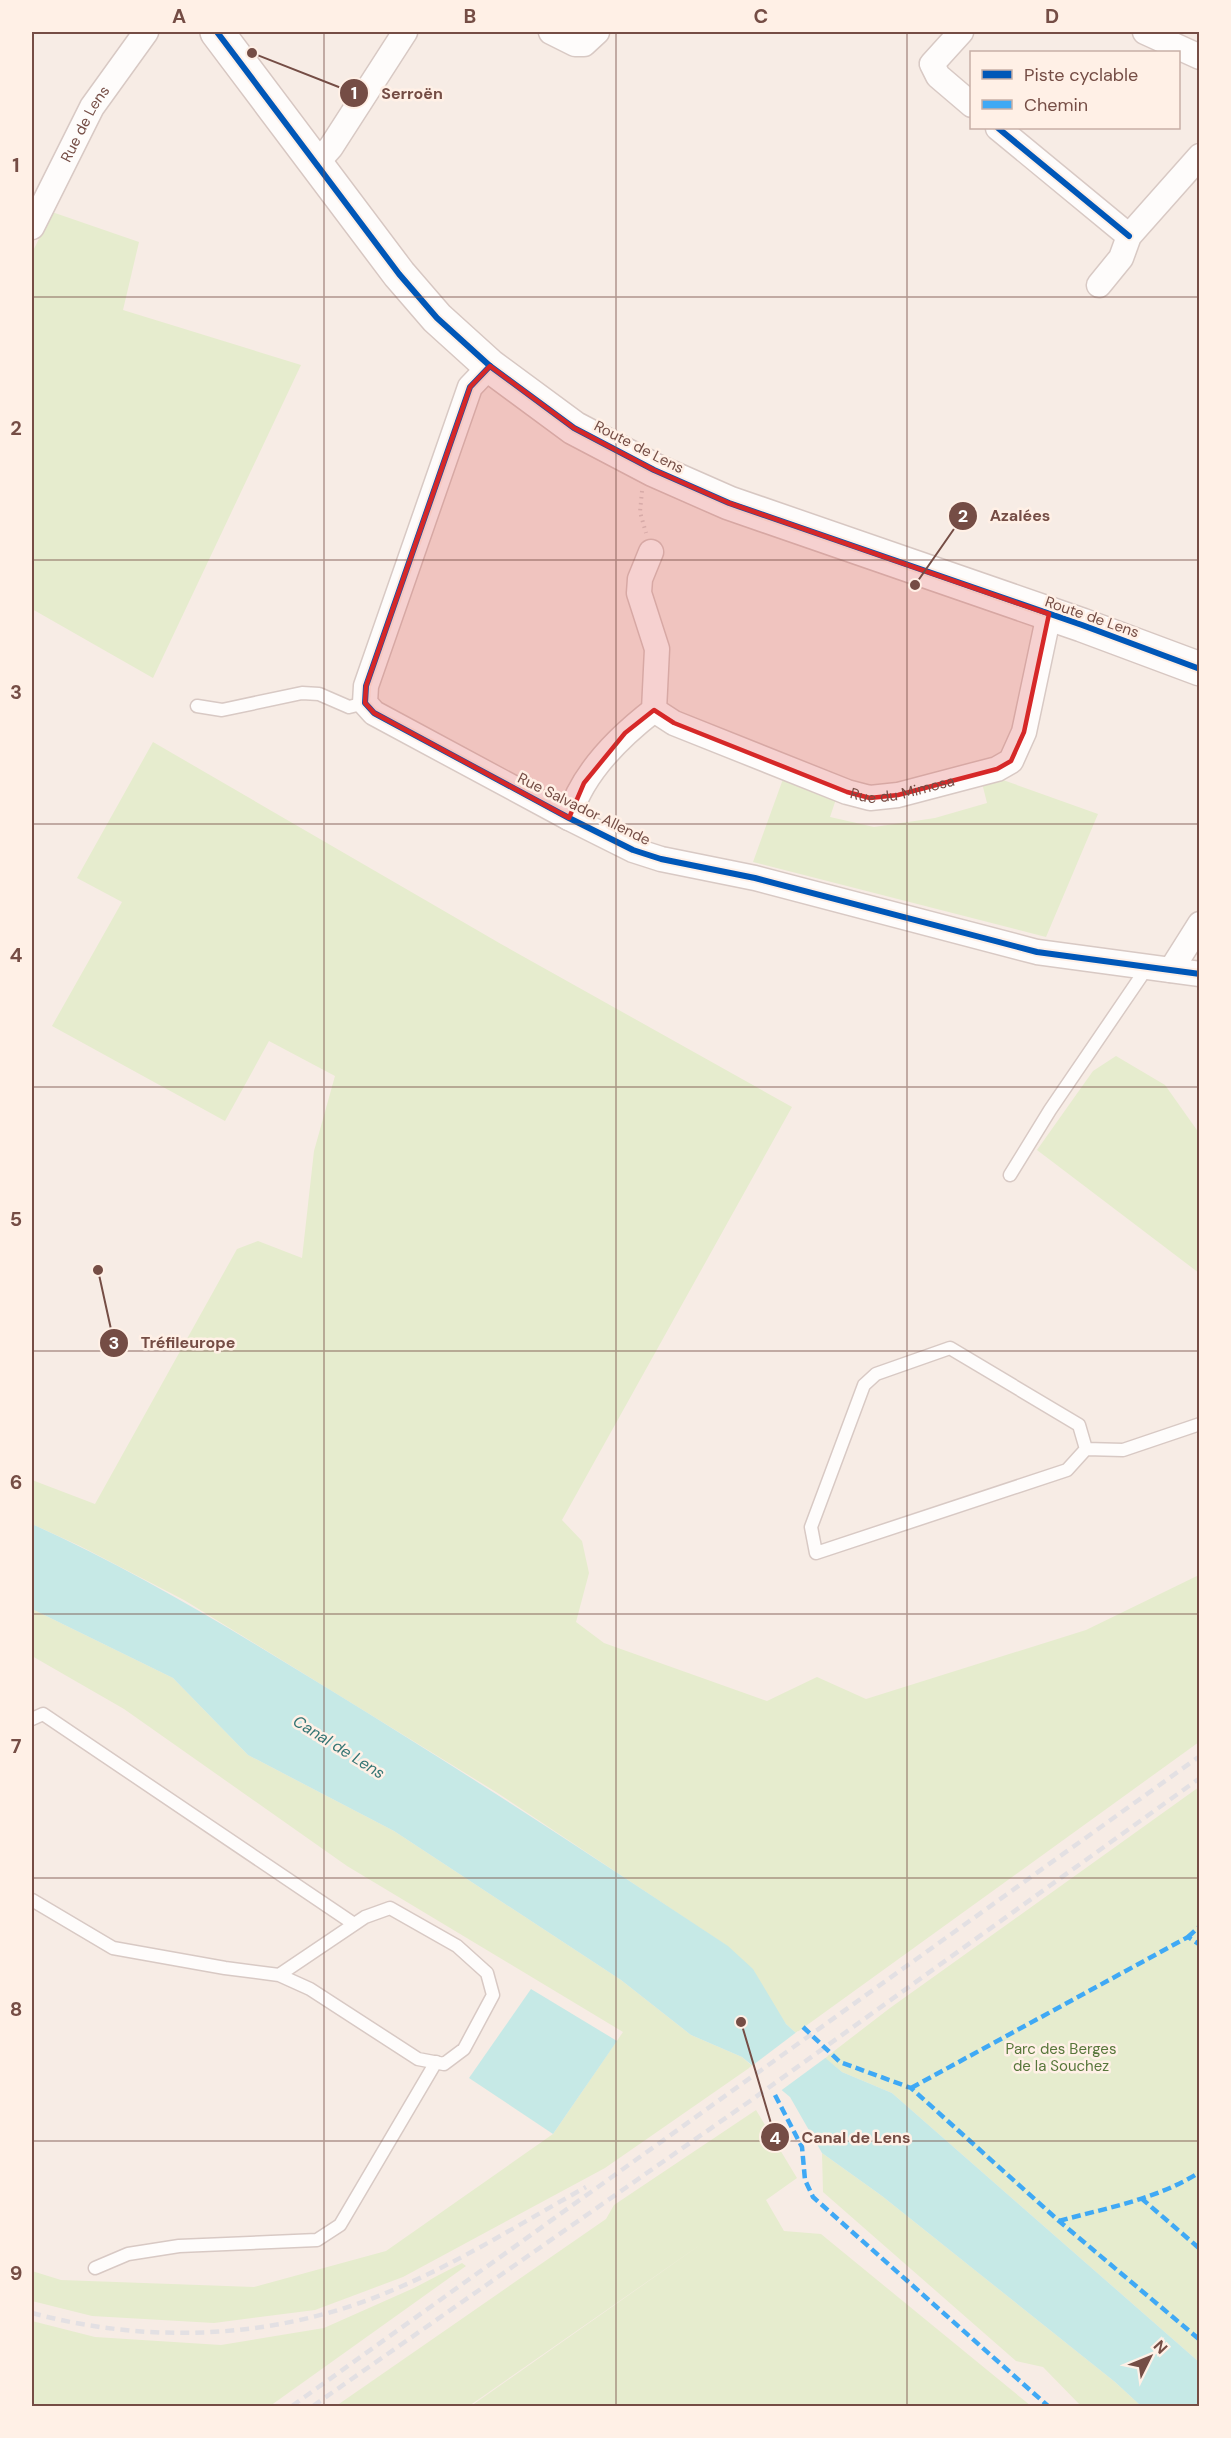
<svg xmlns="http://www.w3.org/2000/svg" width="1231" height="2438" font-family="'DM Sans',sans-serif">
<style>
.green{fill:#e6ecce}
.water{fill:#c6e9e6}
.pier{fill:#f7ece5}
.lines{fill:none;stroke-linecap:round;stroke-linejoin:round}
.lane-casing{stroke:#d8c9c4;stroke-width:15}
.street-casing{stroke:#d8c9c4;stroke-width:27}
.secondary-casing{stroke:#d7c7c2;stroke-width:36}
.path{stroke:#d7cbc8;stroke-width:4;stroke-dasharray:1.5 4.5;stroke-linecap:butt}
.lane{stroke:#fefcfb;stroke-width:12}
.street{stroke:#fefcfb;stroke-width:24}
.secondary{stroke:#fefcfb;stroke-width:33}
.rail{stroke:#e3e0e3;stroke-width:4.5;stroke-dasharray:9 6;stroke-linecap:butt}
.quiet{stroke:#3fa9f5;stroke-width:4.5;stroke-dasharray:9 4.5;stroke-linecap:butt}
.cycleway-casing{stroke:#fff0e6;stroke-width:10}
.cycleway{stroke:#0057b8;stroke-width:6}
.marked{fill:#d62828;fill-opacity:0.2;stroke:#d62828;stroke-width:4.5;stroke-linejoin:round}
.grid{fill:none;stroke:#754d45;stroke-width:1.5;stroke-opacity:0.55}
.labels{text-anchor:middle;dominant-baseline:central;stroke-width:5;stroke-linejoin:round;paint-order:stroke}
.street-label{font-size:15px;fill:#754d45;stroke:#fff0e6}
.park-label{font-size:15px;fill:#57763a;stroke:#fff0e6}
.water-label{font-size:16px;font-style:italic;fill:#357574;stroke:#fff0e6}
.leader{fill:none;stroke:#754d45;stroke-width:2}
.callout-dot{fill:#754d45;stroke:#fff0e6;stroke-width:2}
.mark-label{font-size:18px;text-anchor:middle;font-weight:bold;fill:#fff}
.callout-label{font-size:16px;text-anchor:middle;font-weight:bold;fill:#754d45;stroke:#fff0e6;stroke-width:5;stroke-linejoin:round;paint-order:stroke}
.neatline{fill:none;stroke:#754d45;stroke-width:2}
.grid-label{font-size:20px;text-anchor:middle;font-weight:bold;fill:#754d45}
</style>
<rect width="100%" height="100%" fill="#f7ece5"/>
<g class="green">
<path d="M52,212L139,242L123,310L301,365L153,678L32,609V253Z"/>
<path d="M153,742L501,944L792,1107L562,1520L582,1541L589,1573L576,1622L604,1643L767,1701L817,1677L866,1699L1086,1630L1199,1575V1742L796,2033L786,2024L727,1946L496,1792L184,1600L80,1546L32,1524V1480L95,1504L237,1249L258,1241L302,1258L314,1151L335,1076L269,1041L225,1121L52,1026L122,902L77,878Z"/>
<path d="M783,779L836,799L830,817L874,827L935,818L987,803L982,783L1003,780L1098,814L1046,937L753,862Z"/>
<path d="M1116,1056L1165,1085L1199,1133V1273L1037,1150L1093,1071Z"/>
<path d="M32,1609L173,1678L248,1755L394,1831L621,1980L691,2035L742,2057L752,2066L605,2168L403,2277L315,2310L214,2323L92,2316L32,2301V2271L61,2280L254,2287L386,2251L553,2134L623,2032L347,1866L124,1709L32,1656Z"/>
<path d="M1199,1787V2362L892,2093L842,2072L825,2058L890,2008Z"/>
<path d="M756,2110L797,2178L766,2200L784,2231L821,2234L1031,2406H471L707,2240L469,2406H336L606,2219L614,2205Z"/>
<path d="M822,2153L882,2196L1115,2382L1141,2406H1081L1043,2367L1016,2361L823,2192Z"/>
<path d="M462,2263L466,2266L270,2406H32V2321L95,2337L221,2345L324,2328L414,2288Z"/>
</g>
<g class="water">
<path d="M32,1524C137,1571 234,1631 332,1691C466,1773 597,1859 728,1946L753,1969L786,2024L796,2033L842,2072L892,2093L1199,2362V2406H1141L1115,2382L882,2196L822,2153L790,2097L742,2057L691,2035L621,1980L394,1831L248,1755L173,1678L32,1609Z"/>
<path d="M531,1989L617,2041L553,2134L469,2078Z"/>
</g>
<path class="pier" d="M798,2031L828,2056L779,2092L749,2068Z"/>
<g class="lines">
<g class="lane-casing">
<g id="lane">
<path d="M197,706L222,710L302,693L319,694L349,707L365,703"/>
<path d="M1010,1175L1050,1110L1142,975L1145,967"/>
<path d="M1086,1449L1079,1425L950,1348L876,1374L864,1385L811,1527L816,1553L1067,1470L1086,1449L1123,1450L1200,1424"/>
<path d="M32,1719L43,1714L354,1924"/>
<path d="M32,1900L113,1948L225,1968L279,1975L310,1989L418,2059L444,2064L464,2049L493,1995L487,1973L457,1946L390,1908L365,1917L279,1975"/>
<path d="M95,2268L128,2254L179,2246L317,2240L340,2225L436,2062"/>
</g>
</g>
<g class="street-casing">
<g id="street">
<path d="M551,32L575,44H584L597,32"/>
<path d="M961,32L932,64L938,76L972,105"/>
<path d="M1145,32L1200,57"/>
<path d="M998,128L1129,236"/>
<path d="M316,164L331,147L405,32"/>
<path id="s1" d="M32,227L92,107L146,32"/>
<path d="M1099,285L1121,258L1129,236L1200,156"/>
<path d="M490,366L470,387L366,686L365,703L374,713L569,818L633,850L661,859L755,878L1037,952L1200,974"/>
<path id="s2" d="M654,710L674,723L847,792L870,798L898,795L997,769L1011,761L1024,732L1049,614"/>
<path d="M569,818C581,774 619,737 654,710L657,649L639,593L640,579L651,552"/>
<path d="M1171,970L1200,924"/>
</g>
</g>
<g class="secondary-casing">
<path id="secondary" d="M217,32L399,274L437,318L490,366L574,428L654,470L729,503L1082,625L1200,669"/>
</g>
<path class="path" d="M642,491L640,512L646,533"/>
<use href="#lane" class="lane"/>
<use href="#street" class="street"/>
<use href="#secondary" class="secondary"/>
<g class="rail">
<path d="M32,2313C151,2345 279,2339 393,2290C460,2262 523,2222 586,2187"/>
<path d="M292,2406L1200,1756"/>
<path d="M313,2406L750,2101L1200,1778"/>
</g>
<g class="quiet">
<path d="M1188,1937L1200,1926"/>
<path d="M803,2027L840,2062L911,2088L1059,2221L1200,2340"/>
<path d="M911,2088L1188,1937L1200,1945"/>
<path d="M775,2095L802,2147L805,2180L813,2197L1048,2406"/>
<path d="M1141,2198L1200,2249"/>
<path d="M1059,2221C1106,2208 1158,2199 1200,2172"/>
</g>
<g class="cycleway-casing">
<g id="cycleway">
<path d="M217,32L399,274L437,318L490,366L574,428L654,470L729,503L1082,625L1200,669"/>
<path d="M998,128L1129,236"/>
<path d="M490,366L470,387L366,686L365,703L374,713L569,818L633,850L661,859L755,878L1037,952L1200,974"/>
</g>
</g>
<use href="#cycleway" class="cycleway"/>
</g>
<path class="marked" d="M490,366L574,428L654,470L729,503L1049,614L1024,732L1011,761L997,769L898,795L870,798L847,792L674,723L654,710L625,733L584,783L569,818L374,713L365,703L366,686L470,387Z"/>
<path class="grid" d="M324,32V2406M616,32V2406M907,32V2406M32,297H1200M32,560H1200M32,824H1200M32,1087H1200M32,1351H1200M32,1614H1200M32,1878H1200M32,2141H1200"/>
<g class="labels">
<g class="street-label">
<text stroke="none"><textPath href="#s1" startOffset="116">Rue de Lens</textPath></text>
<text transform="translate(639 447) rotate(27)">Route de Lens</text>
<text transform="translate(1092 617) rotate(19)">Route de Lens</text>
<text stroke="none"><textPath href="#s2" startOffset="267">Rue du Mimosa</textPath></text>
<text transform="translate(584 809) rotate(26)">Rue Salvador Allende</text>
</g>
<g class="park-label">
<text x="1061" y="2049">Parc des Berges<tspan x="1061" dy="17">de la Souchez</tspan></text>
</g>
<g class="water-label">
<text transform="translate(339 1747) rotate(32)">Canal de Lens</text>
</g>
</g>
<path class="leader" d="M252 53L354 93M915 585L963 516M98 1270L114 1343M741 2022L775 2137"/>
<g class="callout-dot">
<circle cx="252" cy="53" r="6"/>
<circle cx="915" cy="585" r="6"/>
<circle cx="98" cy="1270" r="6"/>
<circle cx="741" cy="2022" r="6"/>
<circle cx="354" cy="93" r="15"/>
<circle cx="963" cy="516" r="15"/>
<circle cx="114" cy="1343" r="15"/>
<circle cx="775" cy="2137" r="15"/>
</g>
<g class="mark-label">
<text x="354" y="99">1</text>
<text x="963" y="522">2</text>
<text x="114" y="1349">3</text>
<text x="775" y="2144">4</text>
</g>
<g class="callout-label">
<text x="412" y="99">Serroën</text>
<text x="1020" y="521">Azalées</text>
<text x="188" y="1348">Tréfileurope</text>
<text x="856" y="2143">Canal de Lens</text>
</g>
<rect width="1231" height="2438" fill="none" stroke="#fff0e6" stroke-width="66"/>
<rect x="970" y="51" width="210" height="78" fill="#fff0e6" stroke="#c8afa6" stroke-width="1.5"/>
<rect x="982" y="70" width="30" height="9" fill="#0057b8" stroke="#c8afa6" stroke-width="1.5"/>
<text x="1024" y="81" font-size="18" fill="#754d45">Piste cyclable</text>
<rect x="982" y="100" width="30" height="9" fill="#3fa9f5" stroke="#c8afa6" stroke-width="1.5"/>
<text x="1024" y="111" font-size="18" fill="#754d45">Chemin</text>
<g transform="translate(1150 2357) rotate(47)" stroke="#fff0e6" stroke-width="4.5" paint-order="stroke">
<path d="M0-4.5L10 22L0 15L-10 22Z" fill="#754d45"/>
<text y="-9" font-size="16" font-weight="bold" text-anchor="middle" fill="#754d45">N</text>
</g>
<rect x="33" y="33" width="1165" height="2372" class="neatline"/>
<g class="grid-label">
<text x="179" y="23">A</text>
<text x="470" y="23">B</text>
<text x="761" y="23">C</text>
<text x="1052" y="23">D</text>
<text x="16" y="172">1</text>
<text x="16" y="435">2</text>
<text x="16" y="699">3</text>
<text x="16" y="962">4</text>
<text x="16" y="1226">5</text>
<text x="16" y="1489">6</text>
<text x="16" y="1753">7</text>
<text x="16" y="2016">8</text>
<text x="16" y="2280">9</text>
</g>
</svg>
